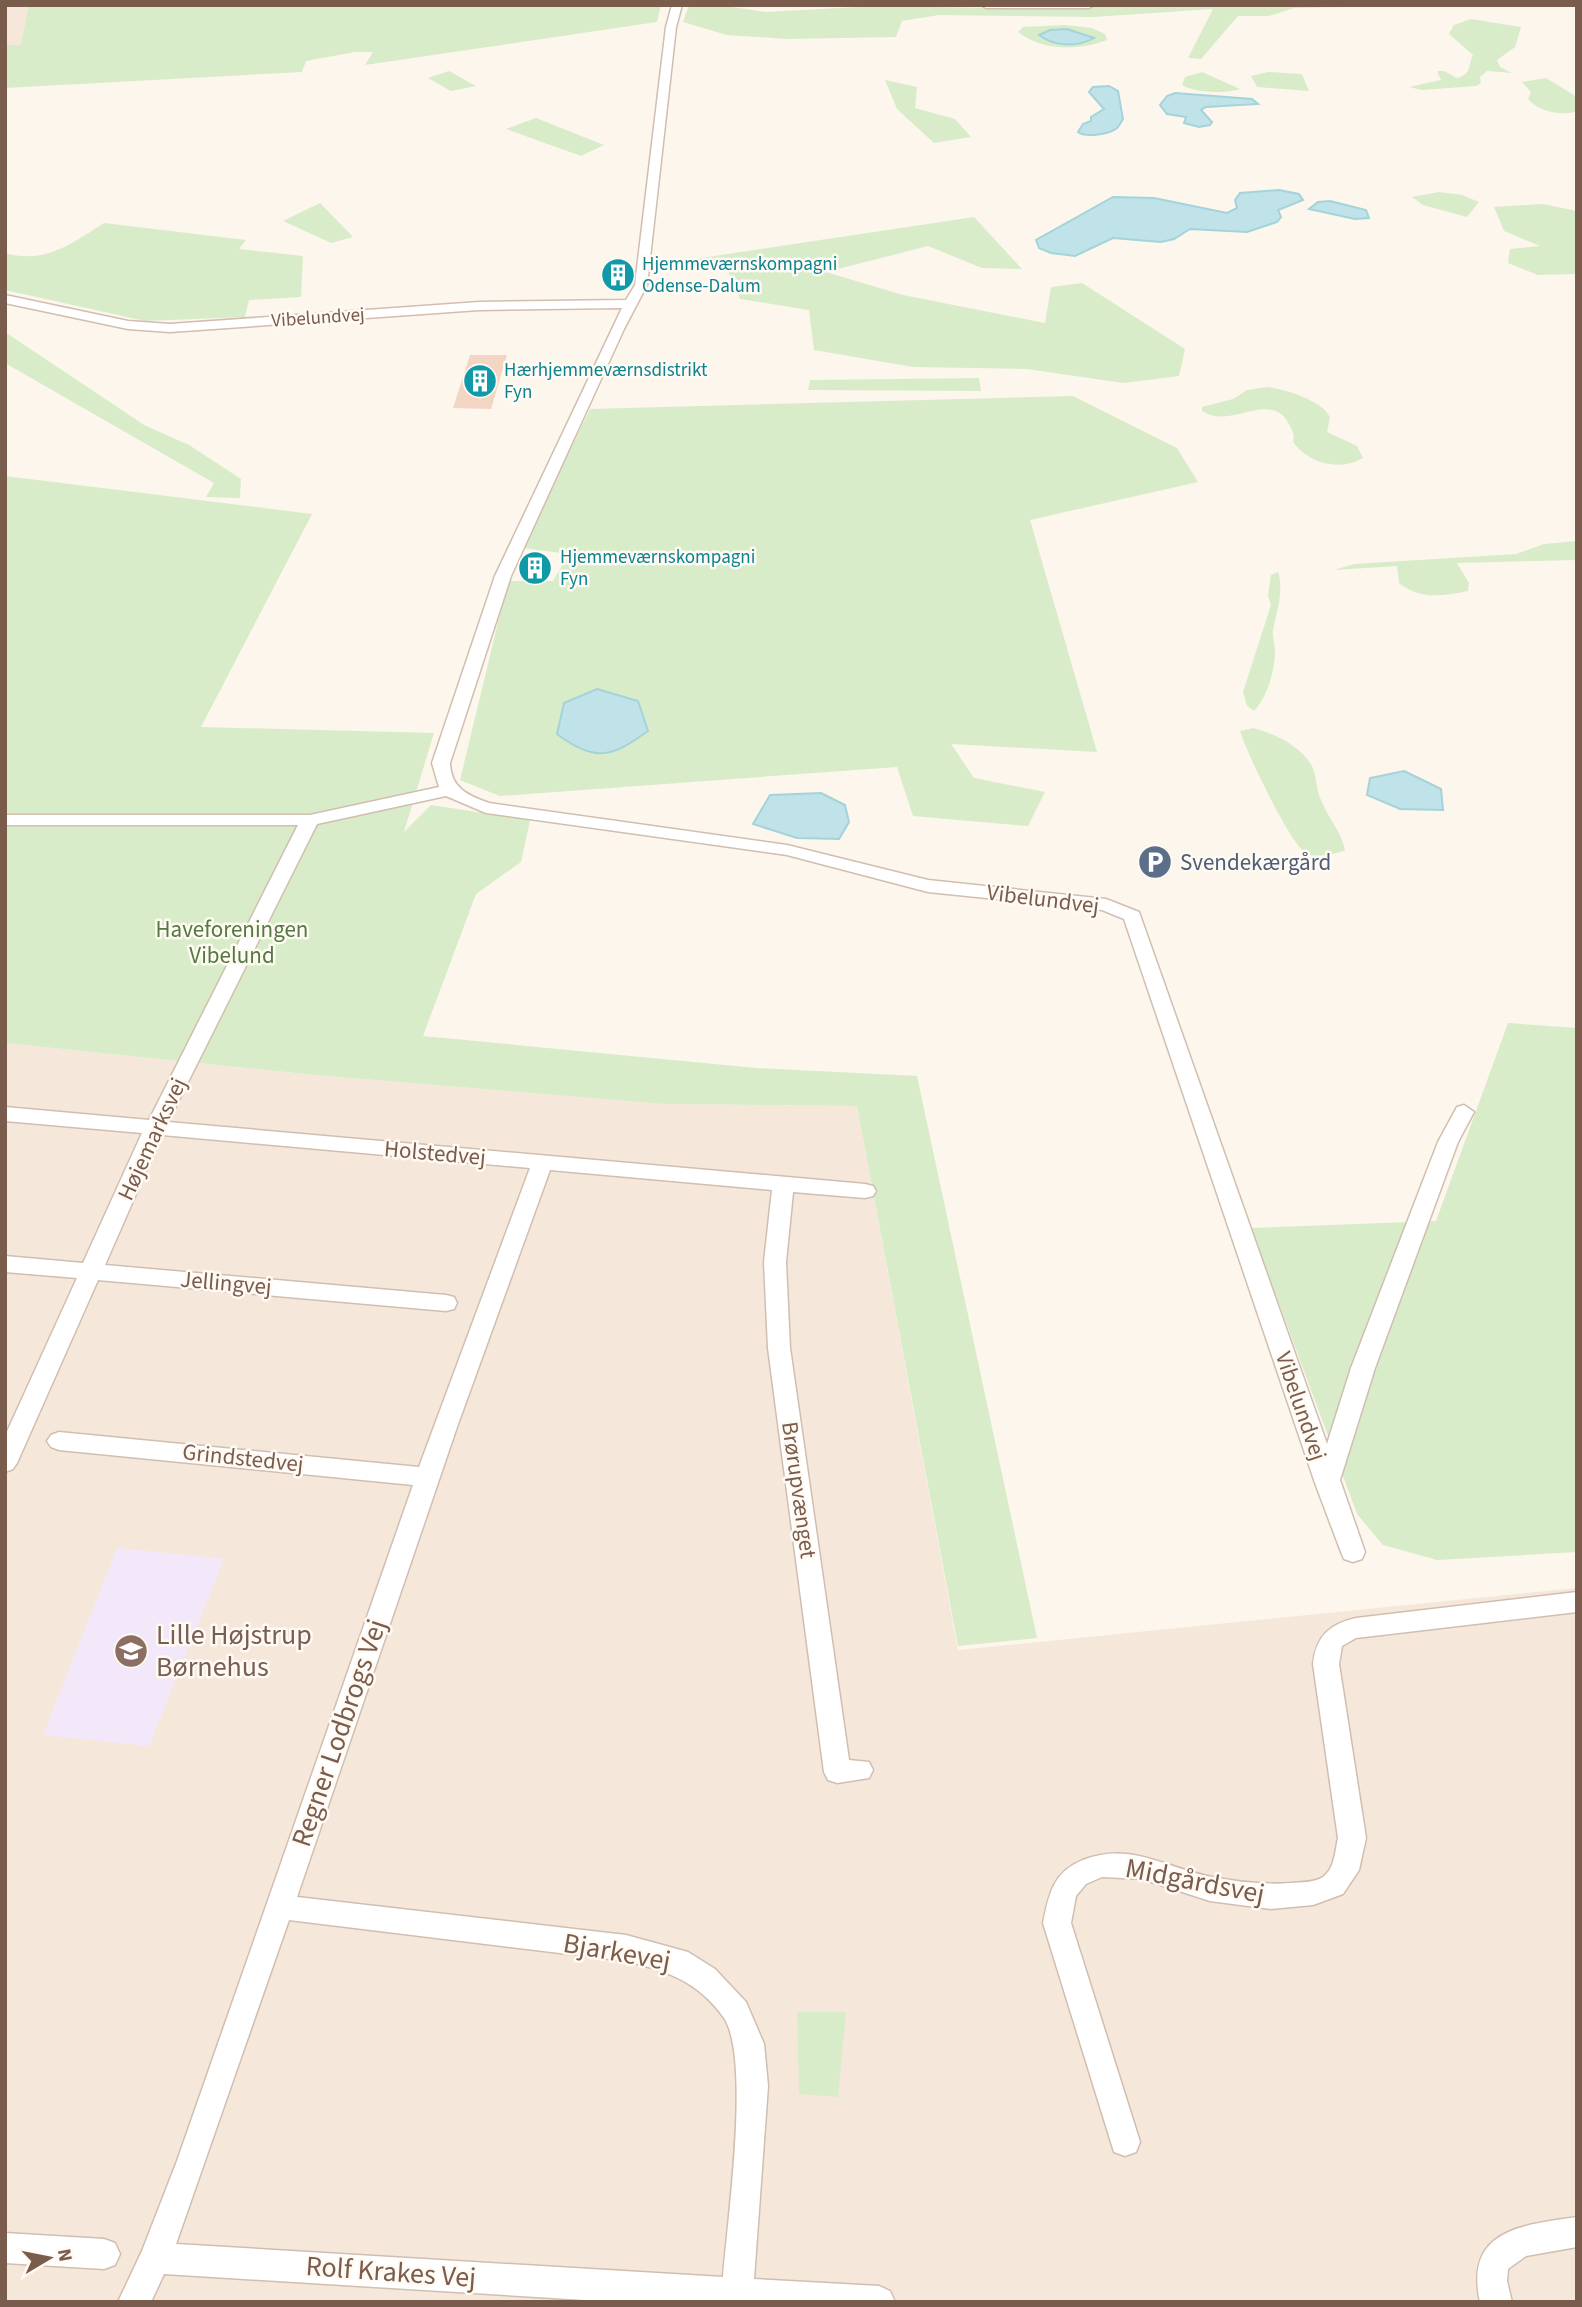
<svg xmlns="http://www.w3.org/2000/svg" width="1582" height="2307" font-family="'Source Sans 3',sans-serif">
<style>
.residential{fill:#f5e8da}
.education{fill:#f3e8fa}
.green{fill:#d8ecc9}
.water{fill:#bfe3e8;stroke:#a5d3da;stroke-width:2}
.building{fill:#f3d5c3}
.lines{fill:none;stroke-linecap:round;stroke-linejoin:round}
.minor-casing{stroke:#d1beb0;stroke-width:3}
.minor{fill:#fff;fill-rule:evenodd}
.labels{text-anchor:middle;dominant-baseline:central;stroke-width:5;stroke-linejoin:round;paint-order:stroke}
.far-culture-label{font-size:19px;fill:#0d838f;stroke:#fffaf3;text-anchor:start}
.far-street-label{font-size:19px;fill:#7a5c4d;stroke:#fffaf3}
.service-label{font-size:23px;fill:#4e5e75;stroke:#fffaf3;text-anchor:start}
.street-label{font-size:23px;fill:#7a5c4d;stroke:#fffaf3}
.park-label{font-size:23px;fill:#537a41;stroke:#fffaf3}
.near-education-label{font-size:28px;fill:#785e54;stroke:#fffaf3;text-anchor:start}
.near-street-label{font-size:28px;fill:#7a5c4d;stroke:#fffaf3}
</style>
<rect width="100%" height="100%" fill="#fdf6ec"/>
<g class="residential">
<path d="M5,5H30L21,45H5Z"/>
<path d="M5,1043L315,1075L664,1104L857,1106L958,1650L1577,1588V2302H5Z"/>
</g>
<path class="education" d="M117,1548L224,1559L149,1746L43,1735Z"/>
<g class="green">
<path d="M29,5H661L657,22L365,65L373,52H355L306,61L302,72L5,88V45H21Z"/>
<path d="M689,5H719L765,12L876,6L1052,9L1116,5H1450L1294,8L1269,16H1238L1201,59L1188,58L1213,9L1093,17L939,15L902,21L896,37L786,39L727,35L683,22Z"/>
<path d="M1471,19L1521,27L1515,47L1497,60L1500,67L1512,73L1487,71L1480,77L1481,83L1476,86L1422,90L1409,87L1441,80L1437,71H1444L1457,78C1472,74 1468,65 1473,55L1449,34L1454,25Z"/>
<path d="M1065,25L1092,28L1105,34L1107,40C1078,51 1043,51 1018,32L1023,27Z"/>
<path d="M449,71L476,86L451,91L428,78Z"/>
<path d="M1202,72L1240,89C1226,94 1194,93 1182,85L1185,77Z"/>
<path d="M1268,72L1302,74L1309,91L1257,87L1251,76Z"/>
<path d="M1546,78L1577,97V111C1562,117 1538,111 1528,99L1531,92L1522,82Z"/>
<path d="M885,80L917,87L915,108L955,119L971,137L934,143L897,109Z"/>
<path d="M536,118L604,145L581,156L506,129Z"/>
<path d="M1439,192L1462,195L1479,202L1467,217L1423,205L1412,197Z"/>
<path d="M320,203L353,237L331,243L283,221Z"/>
<path d="M1543,204L1577,211V274L1538,275L1508,263L1510,249L1540,246L1504,231L1494,207Z"/>
<path d="M974,217L1022,269L982,268L928,246L826,272L903,295L1045,323L1051,287L1082,283L1185,349L1179,376L1123,383L1027,369L913,367L814,350L809,310L740,299L726,267L661,272V264Z"/>
<path d="M104,223L246,240L239,249L303,256L301,297L249,300L245,317L145,321L5,290V248L8,254C48,263 72,243 104,223Z"/>
<path d="M5,332L144,425L189,445L241,479L240,498L206,497L214,483L5,363Z"/>
<path d="M979,378L981,391L808,390L810,380Z"/>
<path d="M1268,387C1286,390 1321,400 1330,417L1327,432L1357,446L1363,458C1339,472 1308,463 1293,442C1295,434 1293,433 1290,426C1272,387 1230,431 1202,411V407L1233,399L1247,390Z"/>
<path d="M1073,396L1177,448L1198,482L1030,520L1097,752L951,744L974,778L1045,792L1028,826L913,816L897,767L500,796L460,780L508,581H553L569,554L522,548L590,409Z"/>
<path d="M5,476L312,514L201,727L434,733L404,832L431,805L530,820L521,862L476,894L423,1036L756,1068L917,1076L1037,1638L958,1646L857,1106L664,1104L315,1075L5,1043Z"/>
<path d="M1577,541V560L1457,563L1469,583L1468,591C1443,596 1420,600 1399,583L1397,566L1334,570L1354,564L1516,554L1544,544Z"/>
<path d="M1278,572C1284,591 1277,611 1273,630C1272,635 1275,645 1275,651C1275,671 1267,697 1254,711L1247,706L1243,692L1271,605L1268,596L1271,575Z"/>
<path d="M1253,728C1273,733 1301,746 1312,766C1317,777 1316,791 1322,802C1329,820 1342,832 1345,851C1333,853 1319,859 1307,854C1292,848 1246,751 1240,731Z"/>
<path d="M1508,1023L1577,1028V1552L1437,1560L1383,1545L1357,1514L1251,1228L1436,1221Z"/>
<path d="M797,2012H846L838,2097L799,2094Z"/>
</g>
<g class="water">
<path d="M1067,29L1094,38C1078,47 1055,47 1039,35L1050,30Z"/>
<path d="M1109,86L1118,91L1123,119C1121,122 1120,125 1117,128C1110,134 1086,138 1078,132L1083,124L1091,121V117L1104,109L1089,92L1093,87Z"/>
<path d="M1175,93L1252,99L1258,104L1206,107L1201,110L1212,122L1210,125L1199,127L1184,123L1186,117L1167,114L1160,105L1167,96Z"/>
<path d="M1279,190L1299,194L1303,200L1278,210L1281,217L1277,222L1247,232L1190,229L1174,239L1161,242L1113,238L1075,256L1051,253L1039,248L1036,240L1113,197L1154,198L1227,213L1237,208L1235,200L1240,193Z"/>
<path d="M1330,201L1366,210L1369,218L1355,219L1309,209L1318,202Z"/>
<path d="M597,689L638,701L648,731C612,757 595,763 557,734L564,703Z"/>
<path d="M1404,771L1441,789L1443,810L1400,809L1367,795L1370,778Z"/>
<path d="M821,793L845,805L849,822L839,839L797,838L753,824L770,795Z"/>
</g>
<path class="building" d="M470,355H507L491,409L453,408Z"/>
<g class="lines">
<g class="minor-casing">
<g id="minor">
<path d="M672,5H682L676,27L647,285L624,329L511,576L450,763C451,788 467,795 489,803L787,845L928,880L1106,899L1139,912L1327,1444L1351,1368L1438,1142L1457,1107L1464,1105L1474,1112L1458,1142L1375,1368L1340,1480L1365,1552L1362,1559L1353,1562L1344,1559L1341,1552L1315,1483L1124,919L1102,910L928,892L787,855L486,813L446,796L317,824L168,1122L865,1184L873,1186L876,1191L873,1196L865,1198L793,1192L786,1262L790,1348L849,1760L869,1762L873,1770L869,1778L837,1783L828,1780L824,1772L768,1348L764,1262L772,1190L550,1170L457,1427L297,1897L626,1935L688,1952L715,1969L746,2002L764,2044L768,2086L754,2279L879,2286L890,2291L895,2302H618L164,2274L151,2302H118L142,2251L177,2161L413,1485L59,1450L51,1447L47,1441L51,1435L59,1432L419,1467L530,1168L162,1135L105,1265L446,1295L454,1297L457,1303L454,1309L446,1311L98,1280L17,1463L13,1469L5,1472V1436L77,1278L5,1272V1256L83,1263L142,1133L5,1121V1107L149,1120L298,825H5V815H310L439,787L432,763L495,576L622,308L479,310L170,332L128,329L5,303V295L128,321L170,324L479,302L626,300L635,285L666,27ZM289,1920L626,1961C667,1971 698,1981 724,2018C751,2059 727,2223 723,2277L176,2244Z"/>
<path d="M981,5H1094L1089,8H986Z"/>
<path d="M1577,1592V1612L1356,1638L1342,1646L1339,1664L1366,1838L1359,1870L1343,1894L1313,1905L1271,1909L1210,1901L1142,1879L1102,1877L1086,1884L1076,1896L1071,1923L1140,2142L1136,2152L1125,2156L1114,2152L1043,1923C1049,1894 1053,1872 1083,1860C1130,1841 1166,1868 1212,1877C1238,1882 1265,1885 1291,1883C1301,1882 1314,1883 1323,1877C1335,1868 1335,1851 1338,1838L1313,1664C1316,1636 1330,1624 1356,1618Z"/>
<path d="M1577,2217V2247L1526,2256L1508,2269L1507,2281L1512,2302H1480C1464,2230 1521,2225 1577,2217Z"/>
<path d="M5,2233L104,2239L115,2243L120,2254L115,2265L104,2269L5,2263Z"/>
</g>
</g>
<use href="#minor" class="minor"/>
</g>
<defs>
<g id="building-disc" transform="scale(1.75)"><circle r="9.5" fill="#0f9aa8" stroke="#fffaf3"/><path d="M-4-6H4V6H1V3H-1V6H-4ZM-2.5-4.3h1.7v1.8h-1.7ZM.8-4.3h1.7v1.8H.8ZM-2.5-1h1.7V.8h-1.7ZM.8-1h1.7V.8H.8Z" fill="#fff"/></g>
<g id="parking-disc" transform="scale(1.75)"><circle r="9.5" fill="#5c6f8a" stroke="#fffaf3"/><path d="M-3.5-5.5H1a3.5 3.5 0 0 1 0 7H-1V5.5H-3.5ZM-1-3.4V-.6H.8a1.4 1.4 0 0 0 0-2.8Z" fill="#fff"/></g>
<g id="school-disc" transform="scale(1.75)"><circle r="9.5" fill="#8d6e63" stroke="#fffaf3"/><path d="M0-5L7-2L0 1L-7-2ZM-4 1L0 2.5L4 1V4Q0 6-4 4Z" fill="#fff"/></g>
</defs>
<g fill-rule="evenodd">
<use href="#building-disc" x="618" y="275"/>
<use href="#building-disc" x="480" y="381"/>
<use href="#building-disc" x="535" y="568"/>
<use href="#parking-disc" x="1155" y="862"/>
<use href="#school-disc" x="131" y="1651"/>
</g>
<g class="labels">
<g class="far-culture-label">
<text x="642" y="264">Hjemmeværnskompagni<tspan x="642" dy="22">Odense-Dalum</tspan></text>
<text x="504" y="370">Hærhjemmeværnsdistrikt<tspan x="504" dy="22">Fyn</tspan></text>
<text x="560" y="557">Hjemmeværnskompagni<tspan x="560" dy="22">Fyn</tspan></text>
</g>
<g class="far-street-label">
<text transform="translate(318 318) rotate(-4)">Vibelundvej</text>
</g>
<g class="service-label">
<text x="1180" y="862">Svendekærgård</text>
</g>
<g class="street-label">
<text transform="translate(1043 899) rotate(7)">Vibelundvej</text>
<text transform="translate(152 1139) rotate(-65)">Højemarksvej</text>
<text transform="translate(435 1153) rotate(5)">Holstedvej</text>
<text transform="translate(226 1283) rotate(5)">Jellingvej</text>
<text transform="translate(1301 1406) rotate(71)">Vibelundvej</text>
<text transform="translate(243 1458) rotate(6)">Grindstedvej</text>
<text transform="translate(799 1490) rotate(82)">Brørupvænget</text>
</g>
<g class="park-label">
<text x="232" y="929">Haveforeningen<tspan x="232" dy="26">Vibelund</tspan></text>
</g>
<g class="near-education-label">
<text x="156" y="1635">Lille Højstrup<tspan x="156" dy="32">Børnehus</tspan></text>
</g>
<g class="near-street-label">
<text transform="translate(339 1733) rotate(-71)">Regner Lodbrogs Vej</text>
<text transform="translate(1195 1881) rotate(11)">Midgårdsvej</text>
<text transform="translate(617 1952) rotate(10)">Bjarkevej</text>
<text transform="translate(391 2272) rotate(4)">Rolf Krakes Vej</text>
</g>
</g>
<rect width="1582" height="2307" fill="none" stroke="#7a5c4d" stroke-width="14"/>
<g transform="translate(49 2258) rotate(80)" stroke="#fffaf3" stroke-width="5" paint-order="stroke">
<path d="M0-5L12 26L0 18L-12 26Z" fill="#7a5c4d"/>
<text y="-10" font-size="19" font-weight="bold" text-anchor="middle" fill="#7a5c4d">N</text>
</g>
</svg>
